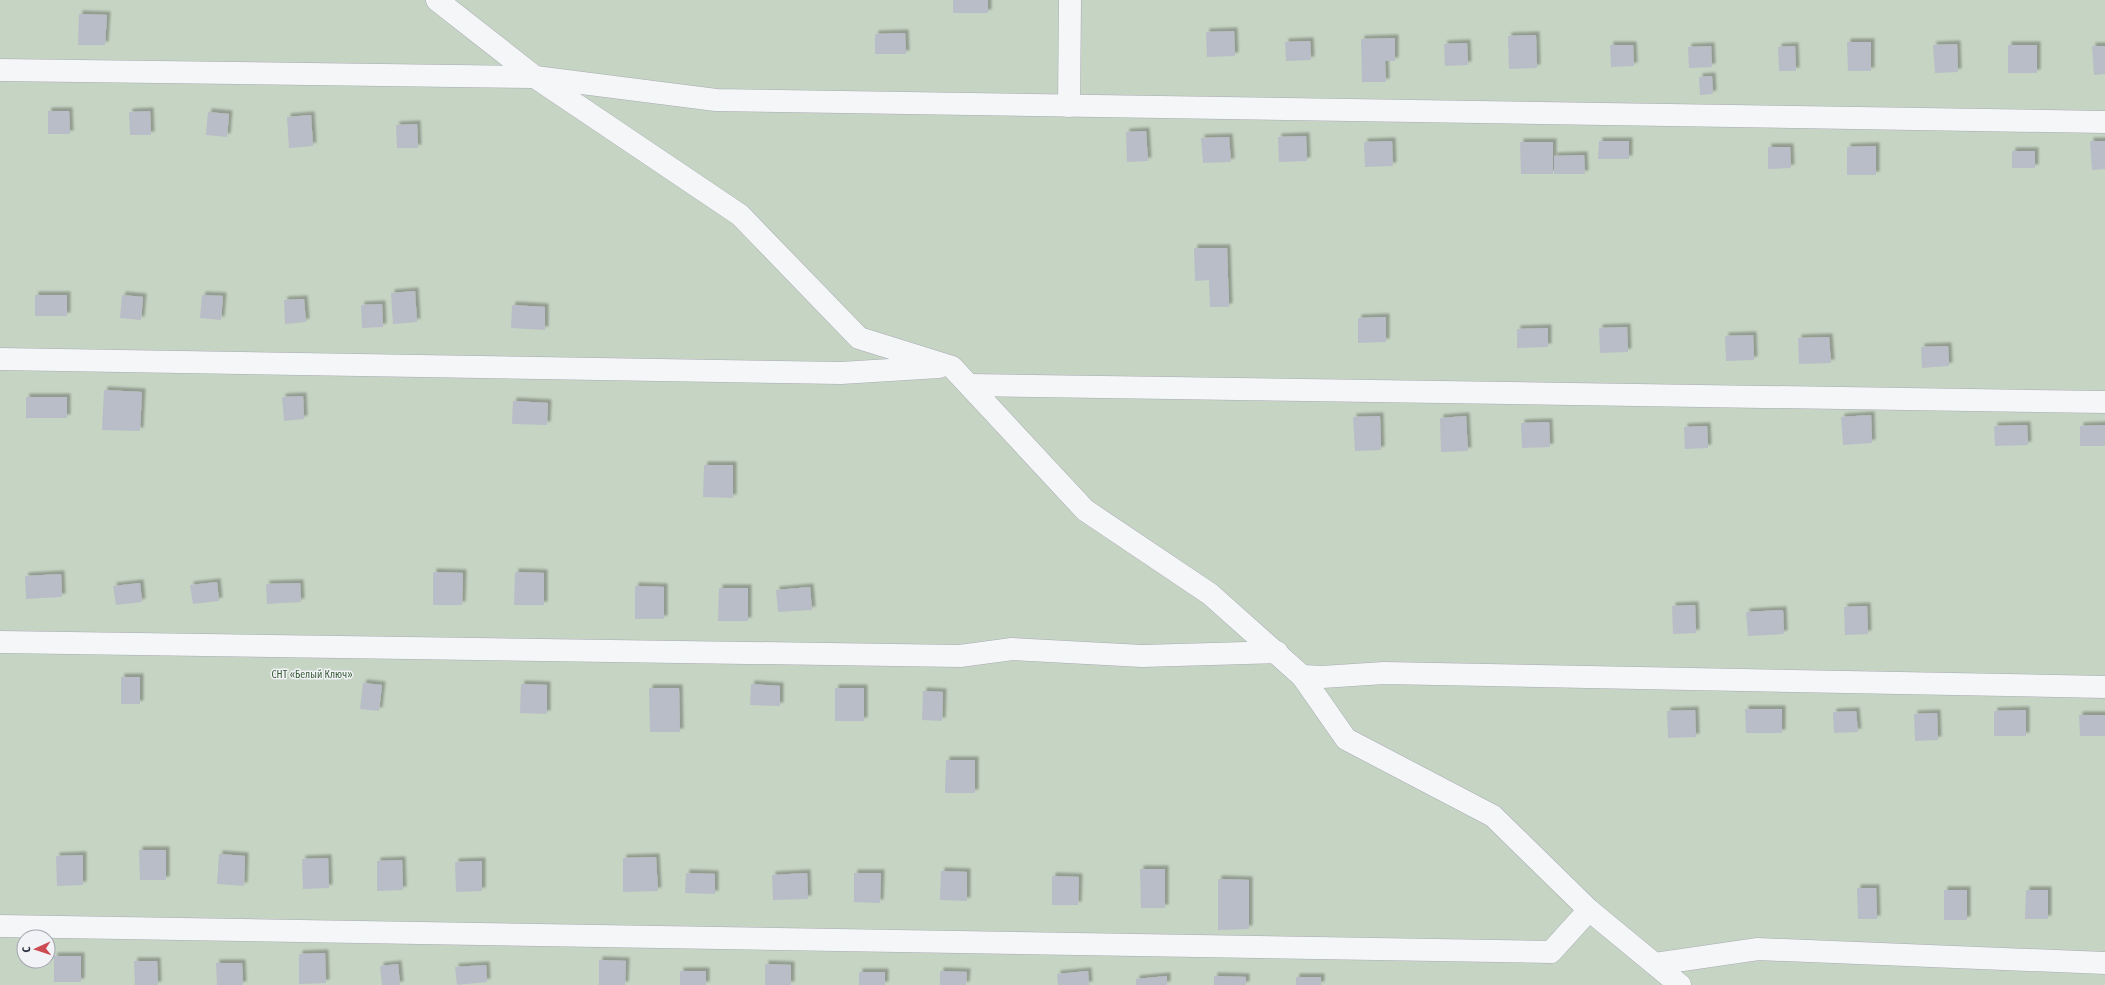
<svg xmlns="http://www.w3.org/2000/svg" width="2105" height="985" font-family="'Fira Sans Condensed',sans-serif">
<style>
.green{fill:#c6d4c3;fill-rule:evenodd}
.building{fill:#b9bdc7;filter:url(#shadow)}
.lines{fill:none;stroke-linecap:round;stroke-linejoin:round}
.minor-casing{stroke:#a7abb4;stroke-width:23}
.minor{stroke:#f5f6f8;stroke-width:22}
.labels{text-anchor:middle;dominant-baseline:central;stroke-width:3;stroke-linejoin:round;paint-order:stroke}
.park-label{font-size:10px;fill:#3b5d38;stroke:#f2f3f7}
</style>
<defs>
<filter id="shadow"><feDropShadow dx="3.5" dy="-3.5" stdDeviation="1" flood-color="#0004"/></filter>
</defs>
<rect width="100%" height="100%" fill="#e2e4ea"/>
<path class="green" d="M0,0H2105V985H0ZM24,937H48V961H24Z"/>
<g class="building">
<rect x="953" y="0" width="35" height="13"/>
<path d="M79,14L107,15L105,45H78Z"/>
<path d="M1234,31L1235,56L1207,57L1206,32Z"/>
<path d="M905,33L906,54H875V34Z"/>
<path d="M1536,35L1537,68L1509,69L1508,36Z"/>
<path d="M1395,38V61H1385L1386,82H1362L1361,39Z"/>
<path d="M1310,41L1311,60L1286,61L1285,42Z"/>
<path d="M1847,42H1871V71H1848Z"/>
<path d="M1467,43L1468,65L1445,66L1444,44Z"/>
<path d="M1957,44L1958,72L1935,73L1933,45Z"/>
<path d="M1610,45H1633L1634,66L1611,67Z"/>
<rect x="2008" y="45" width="29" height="28"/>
<path d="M1711,46L1712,67L1689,68L1688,47Z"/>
<path d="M1795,46L1796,71H1779L1778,47Z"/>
<path d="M2092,46H2105V74L2094,75Z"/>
<path d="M1712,76L1713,94L1700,95L1699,77Z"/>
<path d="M48,111H69L70,134H48Z"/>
<path d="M150,111L151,135H130L129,112Z"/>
<path d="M208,112L229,114L227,137L206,135Z"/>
<path d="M311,115L313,146L289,148L287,117Z"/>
<path d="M417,124L418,148H397L396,125Z"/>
<path d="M1146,131L1148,161L1127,162L1126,132Z"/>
<path d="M1306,136L1307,161L1279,162L1278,137Z"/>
<path d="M1229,137L1231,162L1203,163L1201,138Z"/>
<path d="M1392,141L1393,166L1365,167L1364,142Z"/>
<path d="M1599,141H1629V159H1598Z"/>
<path d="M2090,141H2105V169L2092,170Z"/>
<path d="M1520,142H1553V174H1521Z"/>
<path d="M1876,146V175H1847V147Z"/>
<path d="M1768,147H1790L1791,168L1768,169Z"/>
<rect x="2012" y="151" width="23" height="17"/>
<path d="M1584,155L1585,174H1554V156Z"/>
<path d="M1194,248H1227L1229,307H1210L1209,280L1195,281Z"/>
<path d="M415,291L417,322L393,324L391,293Z"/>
<rect x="35" y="295" width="32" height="21"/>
<path d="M122,295L143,297L141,320L120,318Z"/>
<path d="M202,295L223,296L221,320L200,318Z"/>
<path d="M304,299L306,322L285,324L284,300Z"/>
<path d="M382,304L383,327L362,328L361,305Z"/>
<path d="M512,305L545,307V330L511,328Z"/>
<path d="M1386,317V342L1358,343V318Z"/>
<path d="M1627,327L1628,352L1600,353L1599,328Z"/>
<path d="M1548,328V347L1517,348V329Z"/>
<path d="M1753,335L1754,360L1726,361L1725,336Z"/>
<path d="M1829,337L1831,363L1799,364L1798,338Z"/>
<path d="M1948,346L1949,366L1922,368L1921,347Z"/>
<path d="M104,390L142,392L140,431L102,430Z"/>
<path d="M303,396L304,419L284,421L282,397Z"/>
<rect x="26" y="397" width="41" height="21"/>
<path d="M513,401L548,403L547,425L512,424Z"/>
<path d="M1871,415L1872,443L1843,445L1841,417Z"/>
<path d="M1380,416L1381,450L1355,451L1353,417Z"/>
<path d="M1466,416L1468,451L1441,452L1440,418Z"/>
<path d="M1549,422L1550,447L1522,448L1521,423Z"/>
<path d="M2027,425L2028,445L1995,446L1994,426Z"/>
<path d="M2105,425V446H2080V426Z"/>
<path d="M1707,426L1708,448L1685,449L1684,427Z"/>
<path d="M704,465H733V498L703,497Z"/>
<path d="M433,572L463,573L462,605H433Z"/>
<path d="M515,572L544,573V605H514Z"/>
<path d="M61,574L62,597L26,599L25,576Z"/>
<path d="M217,582L219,601L193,604L190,585Z"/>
<path d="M140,583L142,602L116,605L113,586Z"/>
<path d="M300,583L301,602L267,604L266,584Z"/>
<path d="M635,586L664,587V619H635Z"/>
<path d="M810,587L812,610L778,612L776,590Z"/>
<path d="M719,588H748V621H718Z"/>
<path d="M1695,605L1696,633L1673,634L1672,606Z"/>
<path d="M1867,606L1868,634L1845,635L1844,607Z"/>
<path d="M1783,610L1784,634L1748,636L1746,612Z"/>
<rect x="121" y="677" width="19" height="27"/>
<path d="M363,683L382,685L379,711L360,709Z"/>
<path d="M521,684L547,685V714L520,713Z"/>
<path d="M751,684L780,686V706L750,705Z"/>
<path d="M649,688H679L680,732H650Z"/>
<rect x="835" y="688" width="29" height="33"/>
<path d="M923,691L943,692L942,721L922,720Z"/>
<path d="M1745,709H1782V733H1746Z"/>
<path d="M1695,710L1696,737L1668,738L1667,711Z"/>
<path d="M2026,710V736H1994V711Z"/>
<path d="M1856,711L1858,732L1834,733L1833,712Z"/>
<path d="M1937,713L1938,740L1915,741L1914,714Z"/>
<path d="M2079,715H2105V736H2080Z"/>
<path d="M946,760H975V793H945Z"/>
<path d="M139,850H166V880H140Z"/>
<path d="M219,854L245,856L244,886L217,884Z"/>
<path d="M83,855V885L57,886L56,856Z"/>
<path d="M656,857L658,891L623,892V858Z"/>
<path d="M328,858L329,888L303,889L302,859Z"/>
<path d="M402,860L403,890L377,891V861Z"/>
<path d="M482,861V891L456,892L455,862Z"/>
<path d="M1140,869H1165V908H1141Z"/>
<path d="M941,871L967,872V901L940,900Z"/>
<path d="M686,873L715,874V894L685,893Z"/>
<path d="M807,873L808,899L773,900L772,875Z"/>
<path d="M854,873H881L880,903L854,902Z"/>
<path d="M1052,876L1079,877L1078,905H1052Z"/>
<path d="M1218,879L1249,880V929L1218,930Z"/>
<path d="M1857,888H1876L1877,919H1858Z"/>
<rect x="1944" y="890" width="23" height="30"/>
<path d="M2026,890H2048V919H2025Z"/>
<path d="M325,953L326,983L299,984V954Z"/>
<rect x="54" y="956" width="27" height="26"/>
<path d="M599,960L626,961L625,985H599Z"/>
<path d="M134,961H157L158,985H135Z"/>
<path d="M216,963H242L243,985H217Z"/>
<path d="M398,964L400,985H382L380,966Z"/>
<path d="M765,964L791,965V985H765Z"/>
<path d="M486,965L487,982L457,985L455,967Z"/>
<rect x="680" y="971" width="26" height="14"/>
<path d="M940,971L967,972L966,985H940Z"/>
<path d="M1088,971L1089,985H1058L1057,974Z"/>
<rect x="859" y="972" width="26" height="13"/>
<path d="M1167,976V985H1136V979Z"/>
<path d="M1214,976L1246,977V985H1214Z"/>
<rect x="1296" y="977" width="25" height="8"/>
</g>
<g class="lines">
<g class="minor-casing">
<g id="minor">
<path d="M437,0L535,77L740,215L859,338L952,367L1085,510L1210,594L1302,676L1346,739L1493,816L1589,910L1680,985"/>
<path d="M0,70L535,77L716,100L2105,122"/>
<path d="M1069,106L1070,0"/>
<path d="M0,359L841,373L939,367"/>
<path d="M970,385L2105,402"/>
<path d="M0,642L960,656L1012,649L1142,656L1277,652"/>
<path d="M1302,676L1322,677L1384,673L2105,687"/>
<path d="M0,926L1551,952L1589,910"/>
<path d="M1655,964L1758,949L2105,963"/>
</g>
</g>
<use href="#minor" class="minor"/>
</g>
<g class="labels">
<g class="park-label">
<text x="312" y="675">СНТ «Белый Ключ»</text>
</g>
</g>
<g transform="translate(36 949) rotate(267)"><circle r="19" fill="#f2f3f7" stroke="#a2a5af"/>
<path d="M0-3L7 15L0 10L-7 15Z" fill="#cc4a52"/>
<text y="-6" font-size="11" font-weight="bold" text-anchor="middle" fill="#2a3142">С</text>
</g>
</svg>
